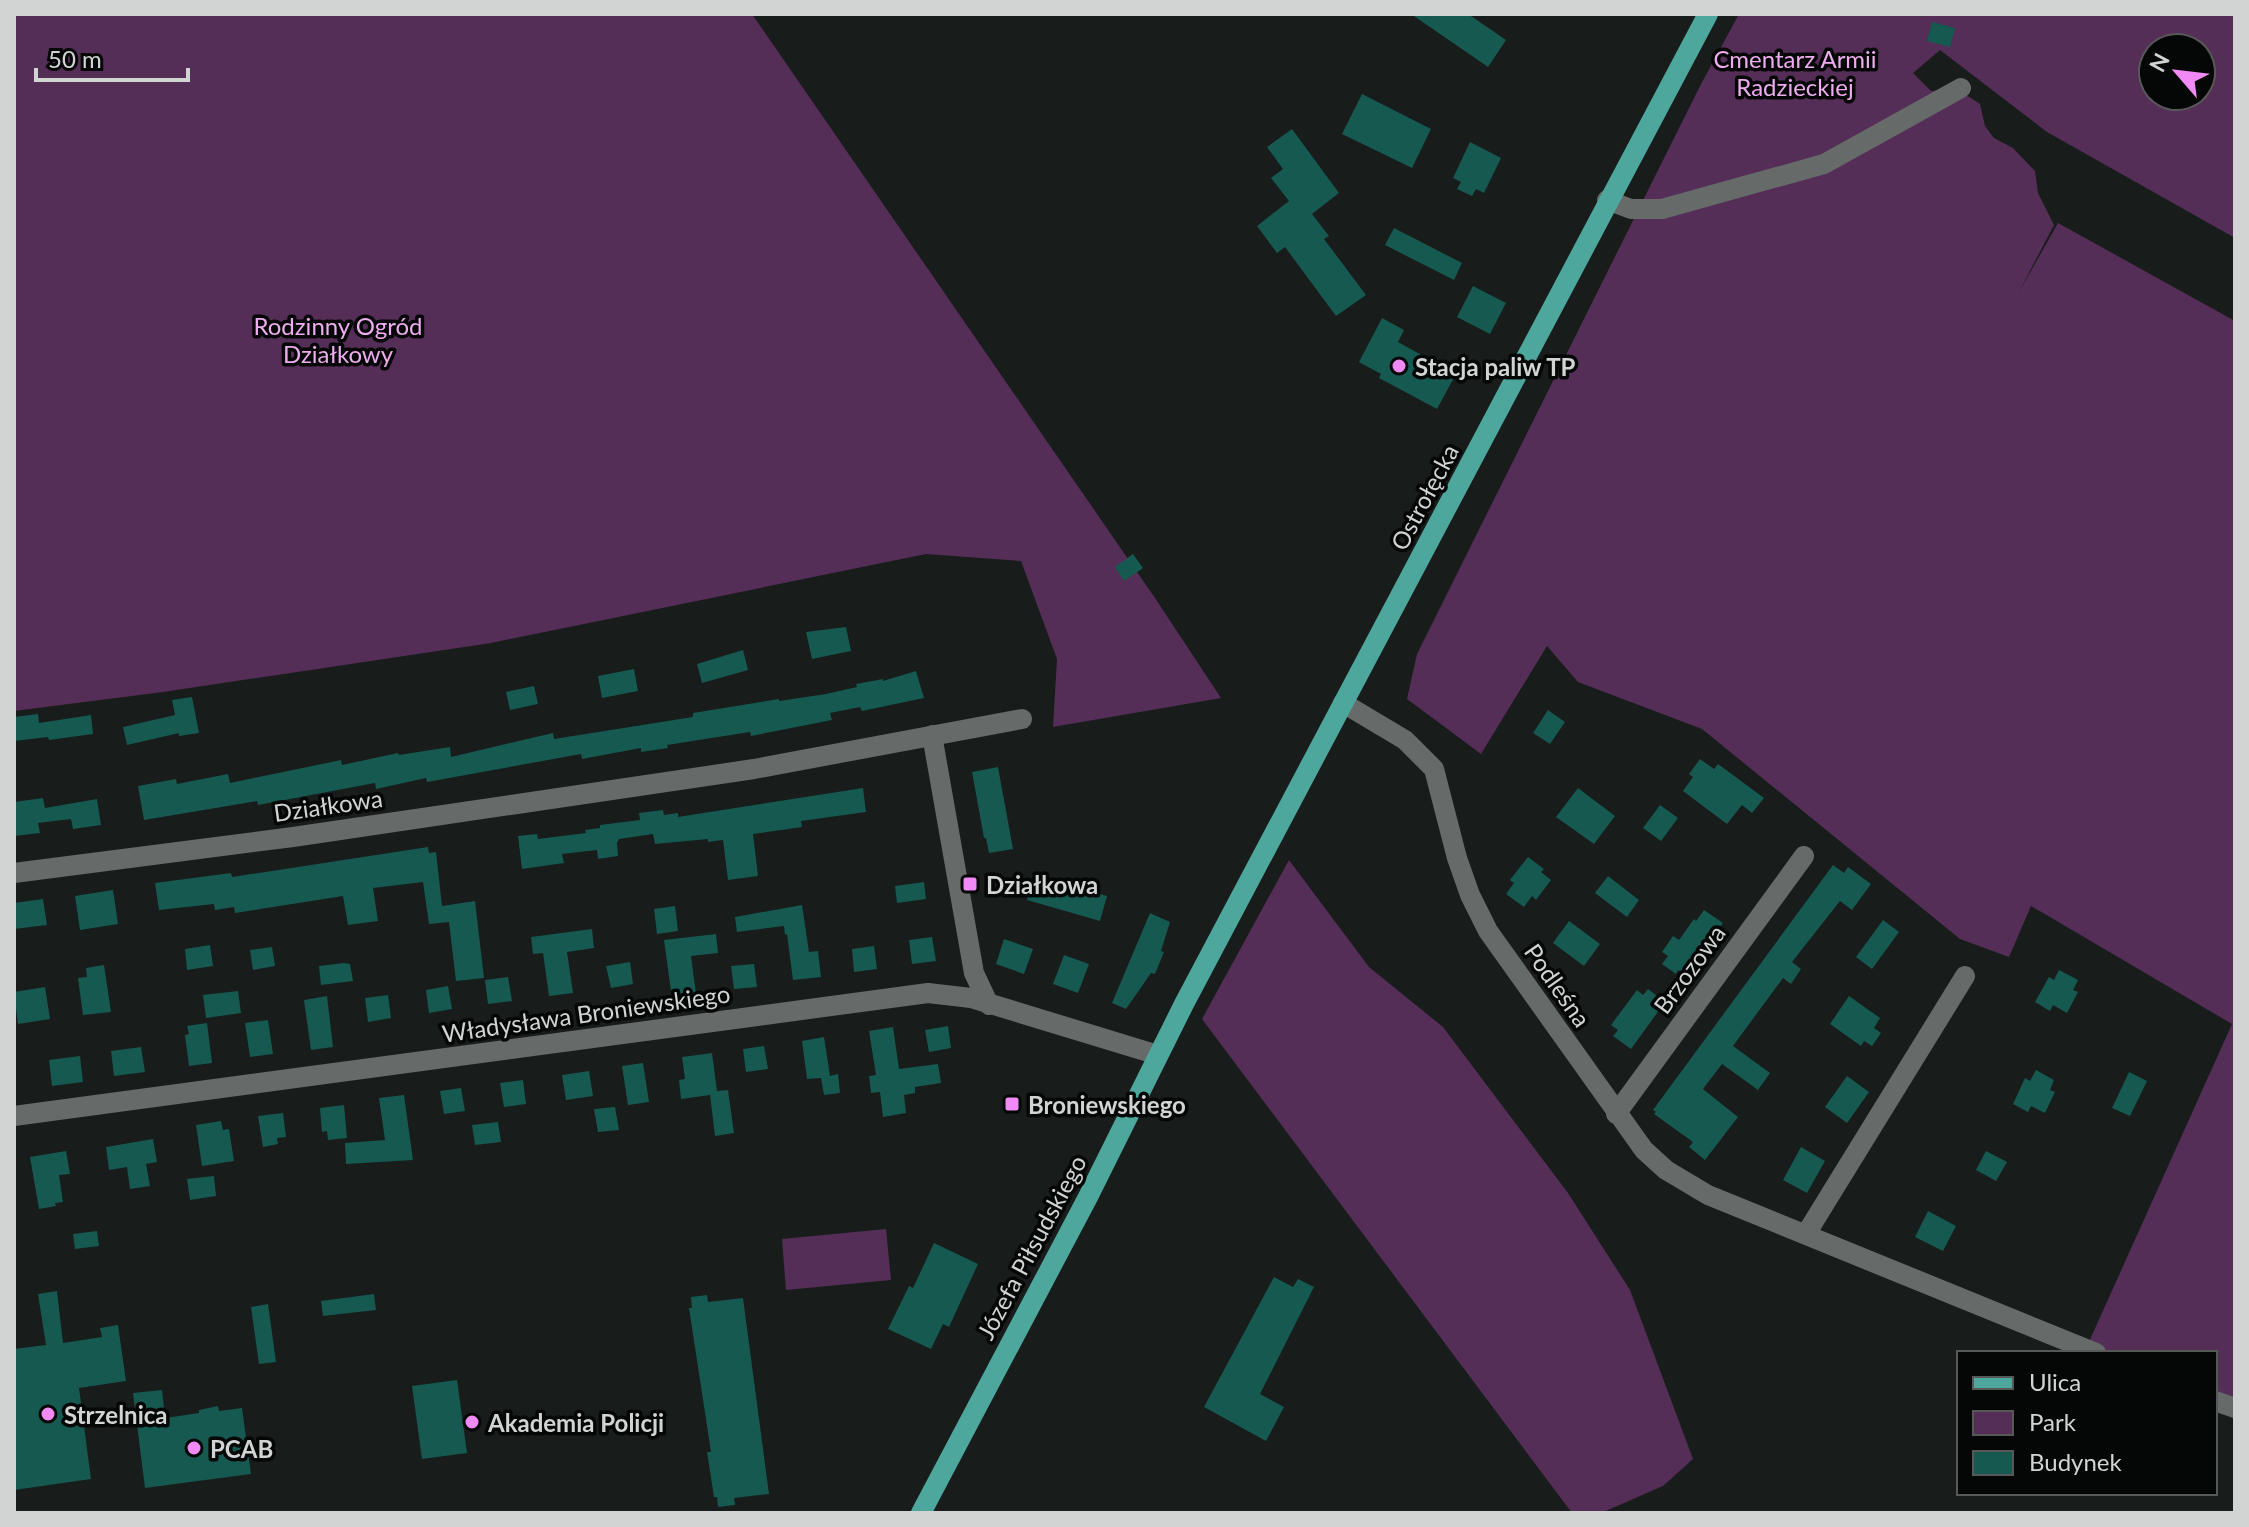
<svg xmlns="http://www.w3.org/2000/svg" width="2249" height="1527" font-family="Lato,sans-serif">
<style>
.green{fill:#542e56;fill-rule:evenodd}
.building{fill:#155950}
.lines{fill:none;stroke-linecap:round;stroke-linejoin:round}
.minor{stroke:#666a69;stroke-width:20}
.primary{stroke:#4da79c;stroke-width:20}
.poi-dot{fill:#f18af4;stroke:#050606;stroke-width:3}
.labels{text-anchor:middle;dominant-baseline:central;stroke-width:7;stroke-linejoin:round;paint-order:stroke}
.park-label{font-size:24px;fill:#edacee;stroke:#050606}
.poi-label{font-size:24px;font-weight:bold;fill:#d2d4d4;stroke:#050606;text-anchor:start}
.street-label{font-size:24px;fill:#d2d4d4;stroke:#050606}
</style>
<rect width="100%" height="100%" fill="#181c1b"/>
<g class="green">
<path d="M14,14H752L1155,598L1221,698L1053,727L1057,659L1021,561L926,554L491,643L163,692L14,711Z"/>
<path d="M1739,14H2235V238L2047,132L1940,50L1913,73L1931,91L1957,89L1980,104L1985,126L1994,138L2013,148L2035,171L2038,193L2054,225L2019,292L2058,223L2235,321V1401L2215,1393V1353H2112L2088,1344L2232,1024L2031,906L2009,957L1960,939L1702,729L1578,682L1547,646L1481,754L1407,699L1417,654L1700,86ZM2153,48H2201V96H2153Z"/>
<path d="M1289,860L1369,967L1443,1027L1568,1193L1630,1290L1693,1459L1663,1486L1601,1513H1572L1202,1019Z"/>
<path d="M886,1229L891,1280L786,1290L782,1239Z"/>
</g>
<g class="building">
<path d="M1411,14H1468L1506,40L1488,67Z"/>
<path d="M1932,22L1955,28L1950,47L1927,41Z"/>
<path d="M1362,94L1431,129L1412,168L1342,134Z"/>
<path d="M1292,129L1339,193L1312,214L1329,236L1324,239L1366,295L1336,316L1285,247L1277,253L1257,226L1289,201L1271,178L1283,169L1267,147Z"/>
<path d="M1470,142L1501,158L1484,193L1476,189L1472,196L1457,189L1461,182L1453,178Z"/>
<path d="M1394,228L1462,263L1454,280L1385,245Z"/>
<path d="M1473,286L1506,303L1490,334L1457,317Z"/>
<path d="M1382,318L1404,330L1398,342L1456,374L1437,409L1379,378L1381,374L1359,362Z"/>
<path d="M1133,554L1143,568L1124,581L1115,567Z"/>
<path d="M846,627L851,651L812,659L806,632Z"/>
<path d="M743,650L748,670L702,683L697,664Z"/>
<path d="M634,669L638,691L602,698L598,676Z"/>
<path d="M916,671L924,698L862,711L860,707L830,713L832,720L751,736L750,732L667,745L668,748L641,752V748L582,759L581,754L427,782L426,778L376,789L375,783L258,805L257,801L144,820L138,786L176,779L177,784L228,774L230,783L341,760L342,765L398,753L399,755L450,747L451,757L553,733L554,739L693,717V713L779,699V701L826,694L857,687L856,684L883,679V681Z"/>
<path d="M534,686L538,704L510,710L506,692Z"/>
<path d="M192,697L199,733L179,736V733L127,745L123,727L175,715L172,700Z"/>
<path d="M1548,710L1565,722L1550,744L1533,733Z"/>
<path d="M38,714L39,723L91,715L93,734L49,740L48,737L14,741V717Z"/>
<path d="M1700,759L1714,769L1718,764L1764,798L1752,813L1742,805L1727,824L1683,791L1693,777L1689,774Z"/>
<path d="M998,767L1013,849L989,853L986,838H984L972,772Z"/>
<path d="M863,788L866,812L801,821L802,827L753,834L758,876L728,880L723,840L708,842V839L655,844L653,834L619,839L617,843L618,856L598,859L597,850L562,854L564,863L522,869L518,836L537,834L538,839L586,833L585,830L600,828V825L640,820L639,813L663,810L664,815L678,813V817Z"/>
<path d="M1578,788L1615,816L1594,844L1556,817Z"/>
<path d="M43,798L45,808L97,799L101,825L73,829L71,819L38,823L40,833L14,836V802Z"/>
<path d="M1660,805L1678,818L1661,841L1643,828Z"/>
<path d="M428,847L429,853L436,852L442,906L475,901L484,978L456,981L449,922L429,924L423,882L373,888L378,921L348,925L343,896L235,913L234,907L215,910L214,904L159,910L155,883L231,873L232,877Z"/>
<path d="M1528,857L1544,869L1541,872L1551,880L1536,900L1532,896L1524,907L1506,894L1514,883L1510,880Z"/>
<path d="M1833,865L1844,873L1848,867L1871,884L1852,910L1840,901L1792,962L1801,969L1791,984L1783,978L1733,1046L1770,1073L1758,1090L1722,1064L1703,1089L1738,1117L1705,1160L1689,1147L1693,1142L1654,1114L1656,1112L1653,1110Z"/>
<path d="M1034,876L1107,896L1100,921L1027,900Z"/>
<path d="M1608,876L1639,900L1627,917L1595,893Z"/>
<path d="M924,882L926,899L897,903L895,886Z"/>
<path d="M113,890L118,924L80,930L75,896Z"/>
<path d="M43,899L47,925L14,929V903Z"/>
<path d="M802,905L809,952L818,951L821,977L793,980L787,934L785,935L784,926L737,932L735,917Z"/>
<path d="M675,906L678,931L657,934L654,909Z"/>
<path d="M1704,910L1723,923L1686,975L1678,970L1676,974L1662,964L1668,956L1662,952L1673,936L1679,940L1694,919L1696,921Z"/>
<path d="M1150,913L1170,922L1161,951L1164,952L1155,974L1151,973L1126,1009L1112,1003Z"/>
<path d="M1883,920L1899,932L1872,969L1856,957Z"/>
<path d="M1569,921L1600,944L1584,966L1553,943Z"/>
<path d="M592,929L594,948L567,952L573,993L549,996L543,953L533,954L531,937Z"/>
<path d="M716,934L718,953L691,956L696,994L672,998L664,940Z"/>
<path d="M932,937L936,961L912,964L909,940Z"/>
<path d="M1004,939L1033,949L1024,974L996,964Z"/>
<path d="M210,945L213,966L187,970L185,949Z"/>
<path d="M874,946L877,969L854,972L852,949Z"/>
<path d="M272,947L275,966L253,970L250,950Z"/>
<path d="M1064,955L1089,964L1078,993L1053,984Z"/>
<path d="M630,962L633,984L611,988L606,966Z"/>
<path d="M344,963L350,964L353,981L321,985L319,966Z"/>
<path d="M754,964L757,987L734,989L731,966Z"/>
<path d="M104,965L111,1012L83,1015L78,978L87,977L86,968Z"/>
<path d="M2059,970L2078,980L2073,990L2078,992L2067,1013L2053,1005L2050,1011L2035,1002L2049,977L2054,980Z"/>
<path d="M508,977L512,1001L488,1004L485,980Z"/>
<path d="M448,986L452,1009L429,1013L426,990Z"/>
<path d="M45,987L50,1019L18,1024L14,992Z"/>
<path d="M1648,989L1665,1002L1631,1049L1613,1036L1618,1030L1611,1025L1637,990L1643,995Z"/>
<path d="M238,991L241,1013L206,1018L203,995Z"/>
<path d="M388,995L391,1018L368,1022L365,998Z"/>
<path d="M327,996L333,1047L311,1050L304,1000Z"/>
<path d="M1849,996L1880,1018L1874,1028L1881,1033L1872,1046L1864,1041L1861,1046L1830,1024Z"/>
<path d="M268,1020L273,1054L250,1057L245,1023Z"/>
<path d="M207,1023L212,1063L189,1066L185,1035L189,1034L187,1026Z"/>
<path d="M948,1026L951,1048L929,1052L925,1030Z"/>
<path d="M893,1027L899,1069L938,1064L941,1083L915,1087V1093L904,1095L906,1113L883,1117L880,1092L871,1093L869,1076L876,1075L869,1031Z"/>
<path d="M824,1037L830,1076L838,1074L840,1093L824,1095L821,1078L807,1079L802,1041Z"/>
<path d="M764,1046L768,1069L746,1072L743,1049Z"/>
<path d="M141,1047L145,1072L114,1076L111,1051Z"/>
<path d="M712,1053L717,1091L728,1090L734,1133L715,1136L710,1095L681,1099L679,1080L685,1079L682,1057Z"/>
<path d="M80,1056L83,1082L52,1086L49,1060Z"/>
<path d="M643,1063L649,1102L628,1105L622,1066Z"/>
<path d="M2036,1070L2054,1080L2050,1090L2055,1092L2045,1113L2031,1106L2028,1112L2013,1104L2025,1078L2030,1081Z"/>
<path d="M589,1071L593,1096L566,1100L562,1075Z"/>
<path d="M2129,1072L2147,1081L2130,1116L2112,1108Z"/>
<path d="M1847,1076L1869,1092L1847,1123L1825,1107Z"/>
<path d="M523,1080L526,1104L504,1107L500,1083Z"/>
<path d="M461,1088L465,1111L444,1114L440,1091Z"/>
<path d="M404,1095L413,1160L346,1164L345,1143L385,1140L379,1098Z"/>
<path d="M344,1105L347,1138L328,1140L327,1131L322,1132L320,1108Z"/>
<path d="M615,1107L619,1130L598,1132L594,1109Z"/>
<path d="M283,1113L286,1137L277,1138L278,1144L263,1147L258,1116Z"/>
<path d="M221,1121L223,1130L229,1129L234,1161L202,1166L196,1125Z"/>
<path d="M498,1122L501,1142L475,1145L472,1125Z"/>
<path d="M153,1139L157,1162L146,1164L150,1186L130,1189L127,1167L109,1170L106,1147Z"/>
<path d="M1801,1147L1825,1161L1807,1193L1783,1180Z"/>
<path d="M66,1151L70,1174L59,1175L63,1202L55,1203L56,1206L39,1209L30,1157Z"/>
<path d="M1986,1151L2007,1162L1996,1181L1976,1170Z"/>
<path d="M214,1176L216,1196L190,1200L187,1179Z"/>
<path d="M1928,1211L1956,1226L1943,1251L1915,1237Z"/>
<path d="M97,1231L99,1246L75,1249L73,1234Z"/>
<path d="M934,1243L978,1264L949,1327L943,1324L931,1349L888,1329L909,1286L913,1288Z"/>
<path d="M1274,1277L1293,1287L1298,1279L1314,1287L1260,1394L1284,1407L1266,1441L1204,1407Z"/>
<path d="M57,1291L63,1343L102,1337L100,1328L118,1325L126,1381L79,1388L91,1479L14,1490V1349L46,1345L38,1294Z"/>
<path d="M374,1294L376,1310L323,1316L321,1301Z"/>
<path d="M707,1295L708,1302L743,1298L769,1494L734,1498L735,1505L718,1507L717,1497H714L707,1452H711L689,1308H692L691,1297Z"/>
<path d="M268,1304L276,1362L259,1364L251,1307Z"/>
<path d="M457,1380L467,1453L422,1459L412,1386Z"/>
<path d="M162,1390L165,1418L199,1413V1410L218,1406L219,1411L242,1408L251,1474L145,1488L133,1393Z"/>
</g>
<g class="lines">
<g class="minor">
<path d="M1607,200L1631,209H1662L1824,164L1961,88"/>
<path d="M1343,703L1405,740L1434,769L1457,858L1470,895L1488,931L1644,1150L1666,1170L1708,1195L2096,1353"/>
<path d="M932,735L974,973L989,1005"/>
<path d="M14,873L293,837L754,769L1022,719"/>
<path d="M1616,1114L1804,856"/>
<path d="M14,1116L928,993L971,998L1158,1055"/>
<path d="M1806,1234L1965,976"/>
<path d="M2215,1401L2235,1408"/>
</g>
<path class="primary" d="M921,1513L1088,1197L1184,1004L1708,14"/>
</g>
<g class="poi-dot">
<circle cx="1399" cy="366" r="8"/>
<rect x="962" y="876" width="16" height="16" rx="4"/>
<rect x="1004" y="1096" width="16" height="16" rx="4"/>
<circle cx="48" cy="1414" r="8"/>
<circle cx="472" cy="1422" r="8"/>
<circle cx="194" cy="1448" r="8"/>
</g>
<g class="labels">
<g class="park-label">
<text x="1795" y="58">Cmentarz Armii<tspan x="1795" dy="28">Radzieckiej</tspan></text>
<text x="338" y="325">Rodzinny Ogród<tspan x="338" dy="28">Działkowy</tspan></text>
</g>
<g class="poi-label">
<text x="1415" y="366">Stacja paliw TP</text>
<text x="986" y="884">Działkowa</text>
<text x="1028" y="1104">Broniewskiego</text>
<text x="64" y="1414">Strzelnica</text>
<text x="488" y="1422">Akademia Policji</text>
<text x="210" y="1448">PCAB</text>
</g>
<g class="street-label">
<text transform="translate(1424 497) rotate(-62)">Ostrołęcka</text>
<text transform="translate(328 805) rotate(-8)">Działkowa</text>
<text transform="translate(1689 969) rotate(-54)">Brzozowa</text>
<text transform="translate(1558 985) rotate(55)">Podleśna</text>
<text transform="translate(586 1013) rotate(-8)">Władysława Broniewskiego</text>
<text transform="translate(1031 1247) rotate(-62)">Józefa Piłsudskiego</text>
</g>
</g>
<rect width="2249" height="1527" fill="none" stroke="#d2d4d4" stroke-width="32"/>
<rect x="1957" y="1351" width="260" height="144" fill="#050606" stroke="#575858" stroke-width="2"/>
<rect x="1973" y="1377" width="40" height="12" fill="#4da79c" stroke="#575858" stroke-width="2"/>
<text x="2029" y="1391" font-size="24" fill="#d2d4d4">Ulica</text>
<rect x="1973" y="1411" width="40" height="24" fill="#542e56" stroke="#575858" stroke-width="2"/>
<text x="2029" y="1431" font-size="24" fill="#d2d4d4">Park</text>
<rect x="1973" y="1451" width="40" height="24" fill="#155950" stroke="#575858" stroke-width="2"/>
<text x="2029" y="1471" font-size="24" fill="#d2d4d4">Budynek</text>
<g transform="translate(2177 72) rotate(298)"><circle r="38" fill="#050606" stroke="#575858" stroke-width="2"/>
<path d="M0-6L14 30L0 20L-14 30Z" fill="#f18af4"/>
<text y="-12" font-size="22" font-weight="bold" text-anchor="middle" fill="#d2d4d4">N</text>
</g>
<path d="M36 68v12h152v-12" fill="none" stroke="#d2d4d4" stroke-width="4"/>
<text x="48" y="68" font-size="24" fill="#d2d4d4" stroke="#050606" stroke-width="6" paint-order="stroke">50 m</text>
</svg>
